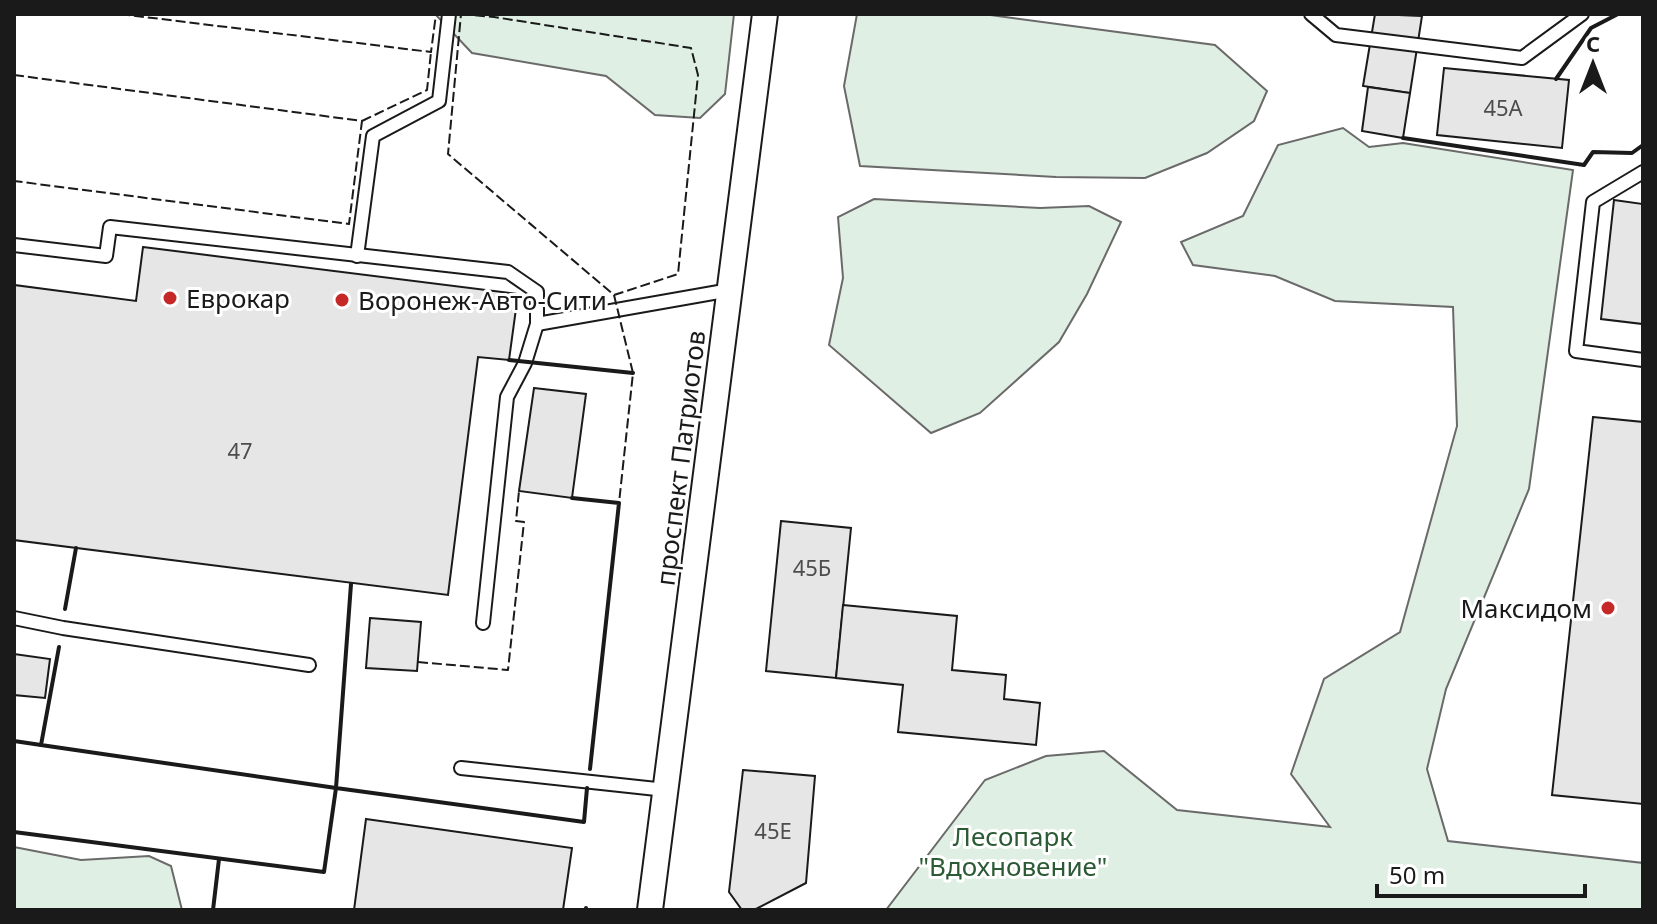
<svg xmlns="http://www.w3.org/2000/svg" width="1657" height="924" font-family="'Noto Sans',sans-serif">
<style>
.green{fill:#e0efe3;stroke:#6a6a6a;stroke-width:2}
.building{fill:#e6e6e6;stroke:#1a1a1a;stroke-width:2}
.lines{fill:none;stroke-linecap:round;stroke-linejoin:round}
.lane-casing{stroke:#1a1a1a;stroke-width:16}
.street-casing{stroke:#1a1a1a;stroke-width:28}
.lane{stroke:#fff;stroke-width:12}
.street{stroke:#fff;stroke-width:24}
.fence{stroke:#1a1a1a;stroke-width:2;stroke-dasharray:10 4;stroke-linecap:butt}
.wall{stroke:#1a1a1a;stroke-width:4}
.poi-dot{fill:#c62828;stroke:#fff;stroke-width:3}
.labels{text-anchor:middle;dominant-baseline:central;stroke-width:6;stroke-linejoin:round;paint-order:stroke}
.number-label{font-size:22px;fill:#4d4d4d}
.poi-label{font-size:26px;fill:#1a1a1a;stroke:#fff;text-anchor:start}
.street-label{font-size:26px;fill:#1a1a1a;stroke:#fff}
.park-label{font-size:26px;fill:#2b5a34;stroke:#fff}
</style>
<rect width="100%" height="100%" fill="#fff"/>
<g class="green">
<path d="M435,14H734L725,94L700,118L655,115L606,76L472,53Z"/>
<path d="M857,14H983L1215,45L1267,91L1254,121L1207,153L1145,178L1056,177L860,166L844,86Z"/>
<path d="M1343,128L1369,147L1403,143L1573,170L1529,489L1446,689L1427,769L1448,841L1643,863V910H886L985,780L1046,756L1104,751L1177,810L1330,827L1291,774L1324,679L1400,632L1457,426L1453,307L1335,301L1275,276L1193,265L1181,242L1243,216L1278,145Z"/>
<path d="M874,199L1040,208L1089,206L1121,222L1087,294L1059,342L980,413L931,433L829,345L843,278L838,217Z"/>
<path d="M14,847L81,860L149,856L171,866L182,910H14Z"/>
</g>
<g class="building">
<path d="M1375,14L1422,16L1410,93L1363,86Z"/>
<path d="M1444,68L1569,80L1562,148L1437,135Z"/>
<path d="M1368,87L1410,93L1403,138L1362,131Z"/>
<path d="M1614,200L1643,204V324L1601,319Z"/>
<path d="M143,247L518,294L509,360L478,357L448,595L14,540V285L136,301Z"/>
<path d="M534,388L586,394L572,498L519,491Z"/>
<path d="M1593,417L1643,422V804L1552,795Z"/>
<path d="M781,521L851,528L836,678L766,671Z"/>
<path d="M843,605L957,616L952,670L1006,675L1004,699L1040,703L1036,745L898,732L903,685L836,678Z"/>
<path d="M370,618L421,622L417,671L366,668Z"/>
<path d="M14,654L50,659L45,698L14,695Z"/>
<path d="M743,770L815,776L806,883L754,910H742L729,892Z"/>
<path d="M366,819L572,848L563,910H354Z"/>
</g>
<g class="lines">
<g class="lane-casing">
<g id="lane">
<path d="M1311,14L1336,35L1522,58L1582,14"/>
<path d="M1643,172L1593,202L1576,351L1643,360"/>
<path d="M14,245L106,256L110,227L508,272L537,292V324L730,290"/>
<path d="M357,256L373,136L439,101L449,14"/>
<path d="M14,618L63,628L309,665"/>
<path d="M483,623L507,397L525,363L537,324"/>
<path d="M461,768L666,790"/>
</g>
</g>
<g class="street-casing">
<path id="street" d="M650,910L765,14"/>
</g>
<use href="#lane" class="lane"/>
<use href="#street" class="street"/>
<g class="fence">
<path d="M120,14L431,52L436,14"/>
<path d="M461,14L494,17L691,48L698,75L678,274L614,295L448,154Z"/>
<path d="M14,75L362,121L349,224L14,181"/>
<path d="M362,121L427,90L431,52"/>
<path d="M614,295L633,373L619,503"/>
<path d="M418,662L508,670L524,522L516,521L519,491"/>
</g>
<g class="wall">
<path d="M1556,79L1591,28L1618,14"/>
<path d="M1403,138L1584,165L1593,152L1632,153L1643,145"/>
<path d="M509,360L633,373"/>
<path d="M572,498L619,503L590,769"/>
<path d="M351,584L336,788L584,822L587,788"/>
<path d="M65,609L76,548"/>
<path d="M14,741L41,745"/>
<path d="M14,832L324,872L336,788L41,745L59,647"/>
<path d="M213,910L219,859"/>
<path d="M586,910V908"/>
</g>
</g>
<g class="poi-dot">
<circle cx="170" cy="298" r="8"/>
<circle cx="342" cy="300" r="8"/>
<circle cx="1608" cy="608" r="8"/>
</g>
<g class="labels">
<g class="number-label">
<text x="1503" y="107">45А</text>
<text x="240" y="450">47</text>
<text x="812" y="567">45Б</text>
<text x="773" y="830">45Е</text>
</g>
<g class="poi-label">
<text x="186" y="298">Еврокар</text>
<text x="358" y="300">Воронеж-Авто-Сити</text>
<text x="1592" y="608" text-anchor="end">Максидом</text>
</g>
<g class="street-label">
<text transform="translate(680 458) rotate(-83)">проспект Патриотов</text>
</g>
<g class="park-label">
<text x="1013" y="836">Лесопарк<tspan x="1013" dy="30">"Вдохновение"</tspan></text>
</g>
</g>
<rect width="1657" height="924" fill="none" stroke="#1a1a1a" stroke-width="32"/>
<g transform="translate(1593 64)" stroke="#ffffff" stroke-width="6" paint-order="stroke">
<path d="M0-6L14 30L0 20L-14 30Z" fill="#1a1a1a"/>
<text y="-12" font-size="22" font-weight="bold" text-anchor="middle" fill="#1a1a1a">С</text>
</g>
<path d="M1377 884v12h208v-12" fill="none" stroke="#1a1a1a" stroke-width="4"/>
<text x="1389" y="884" font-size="24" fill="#1a1a1a" stroke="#ffffff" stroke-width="6" paint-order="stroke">50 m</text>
</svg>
